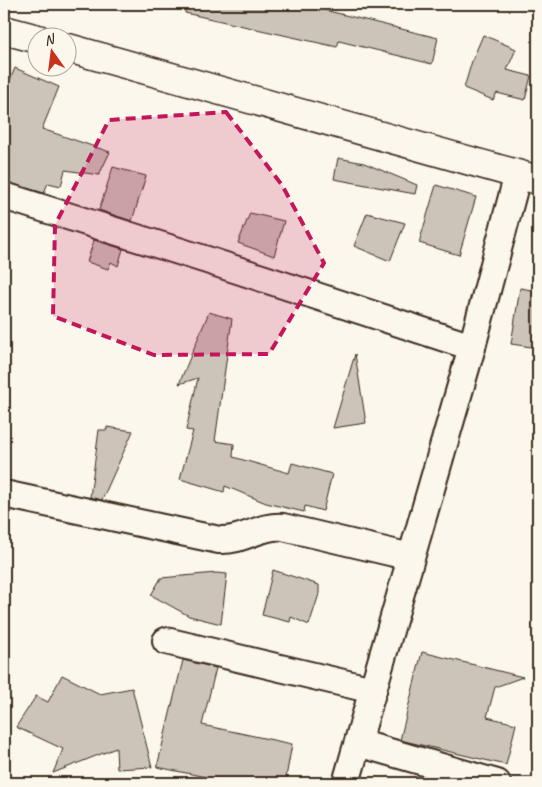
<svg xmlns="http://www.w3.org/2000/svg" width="542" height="787" font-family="Caveat,sans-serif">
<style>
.building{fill:#ccc4b9;stroke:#3b2a1e}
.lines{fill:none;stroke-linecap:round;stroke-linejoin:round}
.minor-casing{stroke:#3b2a1e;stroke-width:30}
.tertiary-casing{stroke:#3b2a1e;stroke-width:31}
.minor{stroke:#fbf7ec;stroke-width:26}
.tertiary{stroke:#fbf7ec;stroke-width:28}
.marked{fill:#c2185b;fill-opacity:0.2;stroke:#c2185b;stroke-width:4;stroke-dasharray:10 6;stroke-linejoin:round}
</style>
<rect width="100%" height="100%" fill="#fbf7ec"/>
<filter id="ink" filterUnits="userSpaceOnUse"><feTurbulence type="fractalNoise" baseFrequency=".02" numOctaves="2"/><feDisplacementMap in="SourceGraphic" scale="10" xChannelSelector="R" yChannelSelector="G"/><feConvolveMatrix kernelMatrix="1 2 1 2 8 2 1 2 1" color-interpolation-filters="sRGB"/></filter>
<g filter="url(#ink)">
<g class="building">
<path d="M186,4H300L438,38L432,64L339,41L337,47L185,13Z"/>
<path d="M483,35L516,49L507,70L531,76L525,100L497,93L493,100L464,88L472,61Z"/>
<path d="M15,68L59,87L42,129L110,152L99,175L65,170L61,186L48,183L44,193L4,181V94Z"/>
<path d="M338,158L364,163L417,185L415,194L334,179Z"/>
<path d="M113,167L146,176L132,221L99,210Z"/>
<path d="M436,185L476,197L459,255L419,243Z"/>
<path d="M250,213L284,221L274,256L238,243Z"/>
<path d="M367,213L405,223L390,261L354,246Z"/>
<path d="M94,240L123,249L118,266L111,262L108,269L87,262Z"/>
<path d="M520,288L538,291V348L511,344Z"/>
<path d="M209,312L232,319L215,441L234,444L233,457L289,473L292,463L332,474L323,511L305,506L304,512L266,503L225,486L224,492L180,479L193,431L186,430L198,378L179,384Z"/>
<path d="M355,354L366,423L333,428Z"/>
<path d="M107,427L133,431L102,500L90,497L99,430H107Z"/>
<path d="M273,570L319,585V594L309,625L291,617L290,622L262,615Z"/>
<path d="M216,573L227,574L221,624L189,616L151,595L161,578Z"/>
<path d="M422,652L523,677L495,687L487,717L516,724L506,765L400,740Z"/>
<path d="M183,660L216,668L202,725L292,744L285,783H235L157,767Z"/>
<path d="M62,675L100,694L132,688L152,767L117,769L116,748L53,773L63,749L16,727L36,696L48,702Z"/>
</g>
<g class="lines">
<g class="minor-casing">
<g id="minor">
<path d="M4,196L207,260L472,347"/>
<path d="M4,494L219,540C245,541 259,525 283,527L411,557"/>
<path d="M166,641L373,690"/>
<path d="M358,743L497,783"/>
<path d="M346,783L472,347L518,174"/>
</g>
</g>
<g class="tertiary-casing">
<g id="tertiary">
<path d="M4,30L38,39"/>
<path d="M68,48L538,180"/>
</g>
</g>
<use href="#minor" class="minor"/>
<use href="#tertiary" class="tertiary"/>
</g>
</g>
<path class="marked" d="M226,112L282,185L324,263L269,354L154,355L53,316L55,225L109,120Z"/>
<rect width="542" height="787" fill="none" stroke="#fbf7ec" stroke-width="20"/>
<rect x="10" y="10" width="522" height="767" fill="none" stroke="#3b2a1e" stroke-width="2" filter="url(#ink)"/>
<g transform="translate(52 52) rotate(346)"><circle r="24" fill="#fbf7ec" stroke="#aea59a"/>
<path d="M0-4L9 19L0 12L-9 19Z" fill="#c8321e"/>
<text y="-8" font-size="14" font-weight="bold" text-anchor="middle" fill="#3b2a1e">N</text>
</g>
</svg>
